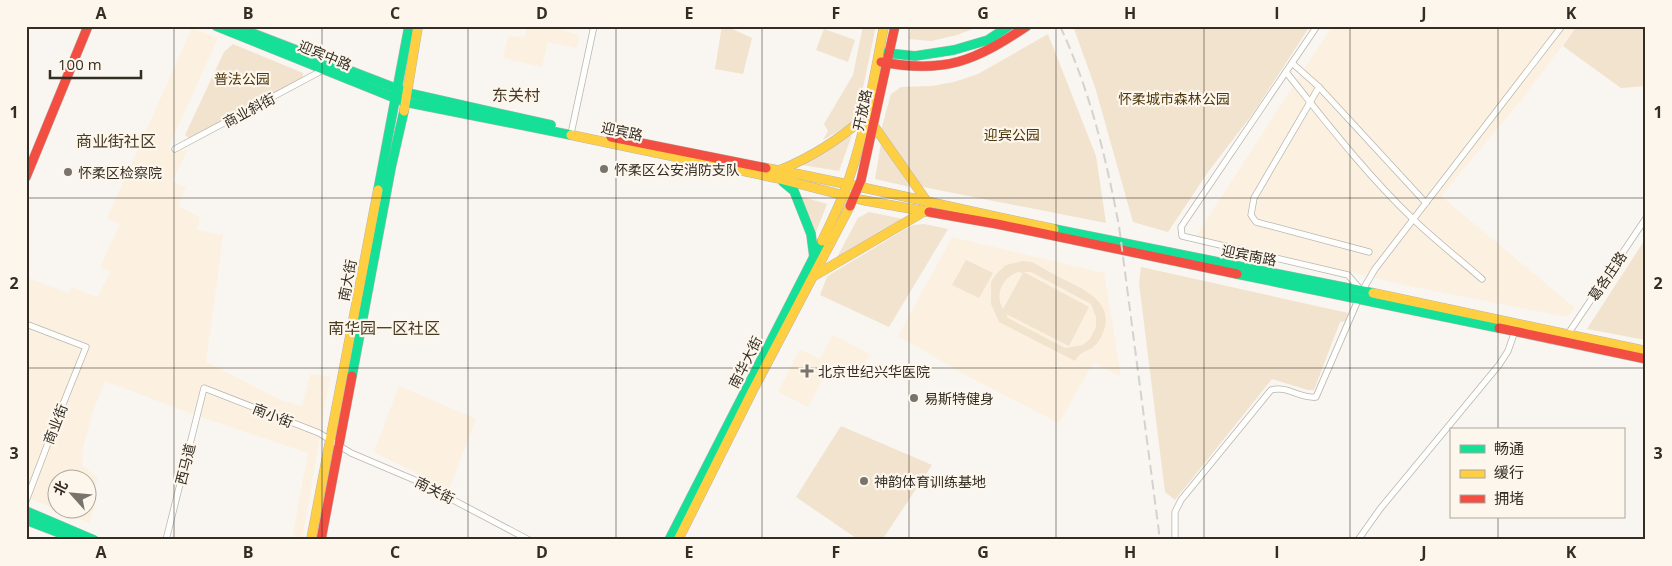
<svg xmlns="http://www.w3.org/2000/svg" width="1672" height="566" font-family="'Open Sans','Noto Sans SC',sans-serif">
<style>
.built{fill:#fcf1e0;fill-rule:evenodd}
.green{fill:#f1e3ce;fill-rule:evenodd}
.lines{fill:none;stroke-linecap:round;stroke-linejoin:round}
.street-casing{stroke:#bab6af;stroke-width:7}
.fast-casing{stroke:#bab6af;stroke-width:10}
.slow-casing{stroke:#bab6af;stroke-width:10}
.jam-casing{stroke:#bab6af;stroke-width:10}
.street{stroke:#fefefd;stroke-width:5.5}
.fast{stroke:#16e098;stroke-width:9}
.slow{stroke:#ffcf43;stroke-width:9}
.jam{stroke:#f24e42;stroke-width:9}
.rail{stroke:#d4d2d1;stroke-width:2;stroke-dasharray:10 5;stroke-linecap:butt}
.grid{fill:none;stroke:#332d23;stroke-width:1;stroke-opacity:0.55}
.poi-dot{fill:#78736b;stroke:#fdf6ec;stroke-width:2}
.labels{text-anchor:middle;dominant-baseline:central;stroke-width:4.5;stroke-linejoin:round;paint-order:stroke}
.street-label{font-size:14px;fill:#332d23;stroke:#fdf6ec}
.park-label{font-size:14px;fill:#4f380b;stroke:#fdf6ec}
.poi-label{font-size:14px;fill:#332d23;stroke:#fdf6ec;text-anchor:start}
.quarter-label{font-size:16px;fill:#483b25;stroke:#fdf6ec}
.neatline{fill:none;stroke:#332d23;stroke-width:2}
.grid-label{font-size:16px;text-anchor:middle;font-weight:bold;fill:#332d23}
</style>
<rect width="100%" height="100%" fill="#f9f5f0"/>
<g class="built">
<path d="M527,26H558V28L580,36L577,48L548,42L542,67L503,58L508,36L525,37Z"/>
<path d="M1332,26H1577L1522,99L1441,196L1575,308L1567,317L1404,285L1196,236Z"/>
<path d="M192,28L218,38L168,148L177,151L188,150L172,181L186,187L178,206L200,217L197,230L223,235L206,362L281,400L302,406L310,374L330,377L302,540L293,534L308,453L195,415L105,381L93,411L83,447L82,465L98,478L94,491L95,507L89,523L26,497V277L68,293L72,287L97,297L111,271L100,267L120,224L107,218ZM58,478H88V508H58Z"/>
<path d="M952,237L1104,273L1121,377L1093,363L1059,423L969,377L898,336Z"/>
<path d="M833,335L870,354L857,378L830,364L808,407L778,392L800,349L820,359Z"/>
<path d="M399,386L476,419L449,489L374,452Z"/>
</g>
<g class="green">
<path d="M722,26H726L752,38L743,74L715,69Z"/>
<path d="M863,26H876L856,121L823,140L828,131L824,124L853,75Z"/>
<path d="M911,26H981L957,35L931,41L909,39Z"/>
<path d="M1073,26H1310L1254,112L1208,172L1168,232L1133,222L1095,87Z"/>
<path d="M1577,26H1646V86L1621,88L1563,46Z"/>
<path d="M824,29L855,40L848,62L816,50Z"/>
<path d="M1048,34L1096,156L1106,223L923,187L881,130L891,94L901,87L932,86L954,82L978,74Z"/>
<path d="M233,44L303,73V77L189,138L185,135L224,52Z"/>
<path d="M852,135L839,171L802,165Z"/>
<path d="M881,143L910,187L875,179Z"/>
<path d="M799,196L827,204L814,237Z"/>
<path d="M869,212L903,219L835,261L858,218Z"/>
<path d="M924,224L948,229L889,327L820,295L827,277L831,274L899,233L913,225Z"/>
<path d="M1646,238V340L1587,329Z"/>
<path d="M966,260L993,273L979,298L952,285Z"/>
<path d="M1023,261L1032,262C1044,269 1055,275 1067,281C1091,293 1118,307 1100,339C1092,353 1082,348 1075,361L999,322L991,304V282L996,274L1006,265ZM1018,272L1023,273L1003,309C994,294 1003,277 1018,272ZM1024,272H1031L1091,304L1096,317V327L1090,339L1083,345L1065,348L1008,318L1006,314L1069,346L1089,307Z"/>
<path d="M1141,267L1348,313L1346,321L1340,322L1314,390H1308L1272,379L1175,500L1165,492L1139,283Z"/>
<path d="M841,426L932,465L882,540H859L796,497Z"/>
</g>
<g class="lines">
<g class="street-casing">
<g id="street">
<path d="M1317,26L1181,227L1182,236L1348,275L1361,290"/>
<path d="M1292,63L1319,87L1426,203"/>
<path d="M1286,72C1326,122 1366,174 1413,219C1435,240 1459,259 1482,279"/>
<path d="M1319,87L1254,198L1251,215L1256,222L1369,252"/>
<path d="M572,129L594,26"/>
<path d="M175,149L323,70"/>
<path d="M26,324L86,347L61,409L26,501"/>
<path d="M1568,334L1646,218"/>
<path d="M166,540L204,388L319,433L351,453L417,481L529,540"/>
<path d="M1175,540V512L1181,500L1271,390C1287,385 1300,399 1316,397L1362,291L1375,269L1562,26"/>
<path d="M1358,540L1380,509L1499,365L1508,351L1515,331"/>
</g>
</g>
<g class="fast-casing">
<g id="fast">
<path d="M216,26L405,102L571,135"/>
<path d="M234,26L408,93L551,125"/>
<path d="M886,53L915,56L954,50L988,40L1009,26"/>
<path d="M783,182L794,191L811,234L814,257"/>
<path d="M378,190L409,26"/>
<path d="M1054,229L1373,293"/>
<path d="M1237,274L1499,328"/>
<path d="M352,376L391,168L404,111"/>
<path d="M26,511L94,540"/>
<path d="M26,520L78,540"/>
<path d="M669,540L822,241"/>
</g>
</g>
<g class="slow-casing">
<g id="slow">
<path d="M404,111L418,26"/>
<path d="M874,126L928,203"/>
<path d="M571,135L776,178L862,200L929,212"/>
<path d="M766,168C863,186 958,209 1054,229"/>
<path d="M780,170C812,157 840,139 866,116"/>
<path d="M822,241C829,226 837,211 843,195C864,142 873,82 884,26"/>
<path d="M814,276L925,211"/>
<path d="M1373,293L1646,351"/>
<path d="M311,540L378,190"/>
<path d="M678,540L753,390L850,206"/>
</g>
</g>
<g class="jam-casing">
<g id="jam">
<path d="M881,62C945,74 975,61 1027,26"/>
<path d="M611,137L766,168"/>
<path d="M26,177L88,26"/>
<path d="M850,206L861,180L895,26"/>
<path d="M929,212L997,224L1237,274"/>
<path d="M1499,328L1646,359"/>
<path d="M321,540L352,376"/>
</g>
</g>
<use href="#street" class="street"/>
<use href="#fast" class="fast"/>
<use href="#slow" class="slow"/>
<use href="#jam" class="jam"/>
<path class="rail" d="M1060,26C1090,90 1106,158 1119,226L1160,540"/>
</g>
<path class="grid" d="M174,26V540M322,26V540M468,26V540M616,26V540M762,26V540M909,26V540M1056,26V540M1204,26V540M1350,26V540M1498,26V430M26,198H1646M26,368H1646M1498,517V540"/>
<g class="poi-dot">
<circle cx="604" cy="169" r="5"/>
<circle cx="68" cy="172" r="5"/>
<path d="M804.5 363.5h5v5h5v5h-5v5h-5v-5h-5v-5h5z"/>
<circle cx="914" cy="398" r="5"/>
<circle cx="864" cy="481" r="5"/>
</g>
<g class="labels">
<g class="street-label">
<text transform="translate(325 55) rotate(22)">迎宾中路</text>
<text transform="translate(249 110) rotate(-28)">商业斜街</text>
<text transform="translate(862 110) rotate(-78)">开放路</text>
<text transform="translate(622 131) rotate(12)">迎宾路</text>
<text transform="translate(1249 255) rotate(11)">迎宾南路</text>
<text transform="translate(1607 276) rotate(-56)">葛各庄路</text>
<text transform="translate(347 280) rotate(-79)">南大街</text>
<text transform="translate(745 362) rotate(-63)">南华大街</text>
<text transform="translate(273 415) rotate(21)">南小街</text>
<text transform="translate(55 424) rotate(-69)">商业街</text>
<text transform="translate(185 464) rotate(-76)">西马道</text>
<text transform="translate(435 490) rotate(27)">南关街</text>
</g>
<g class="park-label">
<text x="242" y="78">普法公园</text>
<text x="1174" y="98">怀柔城市森林公园</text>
<text x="1012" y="134">迎宾公园</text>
</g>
<g class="poi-label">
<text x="614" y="169">怀柔区公安消防支队</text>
<text x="78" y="172">怀柔区检察院</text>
<text x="818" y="371">北京世纪兴华医院</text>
<text x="924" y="398">易斯特健身</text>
<text x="874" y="481">神韵体育训练基地</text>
</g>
<g class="quarter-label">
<text x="516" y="95">东关村</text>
<text x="116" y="141">商业街社区</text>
<text x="384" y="328">南华园一区社区</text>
</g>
</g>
<rect width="1672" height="566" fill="none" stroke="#fdf6ec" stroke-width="55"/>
<rect x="1450" y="428" width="175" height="90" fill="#fdf6ec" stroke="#aca69c"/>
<rect x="1460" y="445" width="25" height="8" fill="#16e098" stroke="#aca69c"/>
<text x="1494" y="454" font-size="15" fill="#332d23">畅通</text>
<rect x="1460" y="470" width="25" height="8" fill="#ffcf43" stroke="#aca69c"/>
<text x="1494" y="478" font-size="15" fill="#332d23">缓行</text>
<rect x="1460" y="495" width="25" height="8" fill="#f24e42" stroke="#aca69c"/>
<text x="1494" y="504" font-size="15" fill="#332d23">拥堵</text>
<g transform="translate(72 494) rotate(297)"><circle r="24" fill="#fdf6ec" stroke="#aca69c"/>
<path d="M0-4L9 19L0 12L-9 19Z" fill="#78736b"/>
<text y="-8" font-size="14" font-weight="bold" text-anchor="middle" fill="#332d23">北</text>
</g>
<path d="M50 70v8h91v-8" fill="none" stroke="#332d23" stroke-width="2.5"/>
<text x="58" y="70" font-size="15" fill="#332d23" stroke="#fdf6ec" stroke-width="4" paint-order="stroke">100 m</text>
<rect x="28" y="28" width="1616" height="510" class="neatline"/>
<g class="grid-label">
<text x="101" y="19">A</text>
<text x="248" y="19">B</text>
<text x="395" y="19">C</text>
<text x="542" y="19">D</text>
<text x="689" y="19">E</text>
<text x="836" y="19">F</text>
<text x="983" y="19">G</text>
<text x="1130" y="19">H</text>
<text x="1277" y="19">I</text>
<text x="1424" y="19">J</text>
<text x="1571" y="19">K</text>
<text x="14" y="118">1</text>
<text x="1658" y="118">1</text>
<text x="14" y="289">2</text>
<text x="1658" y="289">2</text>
<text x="14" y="459">3</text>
<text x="1658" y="459">3</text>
<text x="101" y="558">A</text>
<text x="248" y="558">B</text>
<text x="395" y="558">C</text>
<text x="542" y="558">D</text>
<text x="689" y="558">E</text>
<text x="836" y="558">F</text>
<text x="983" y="558">G</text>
<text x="1130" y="558">H</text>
<text x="1277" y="558">I</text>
<text x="1424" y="558">J</text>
<text x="1571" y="558">K</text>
</g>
</svg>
